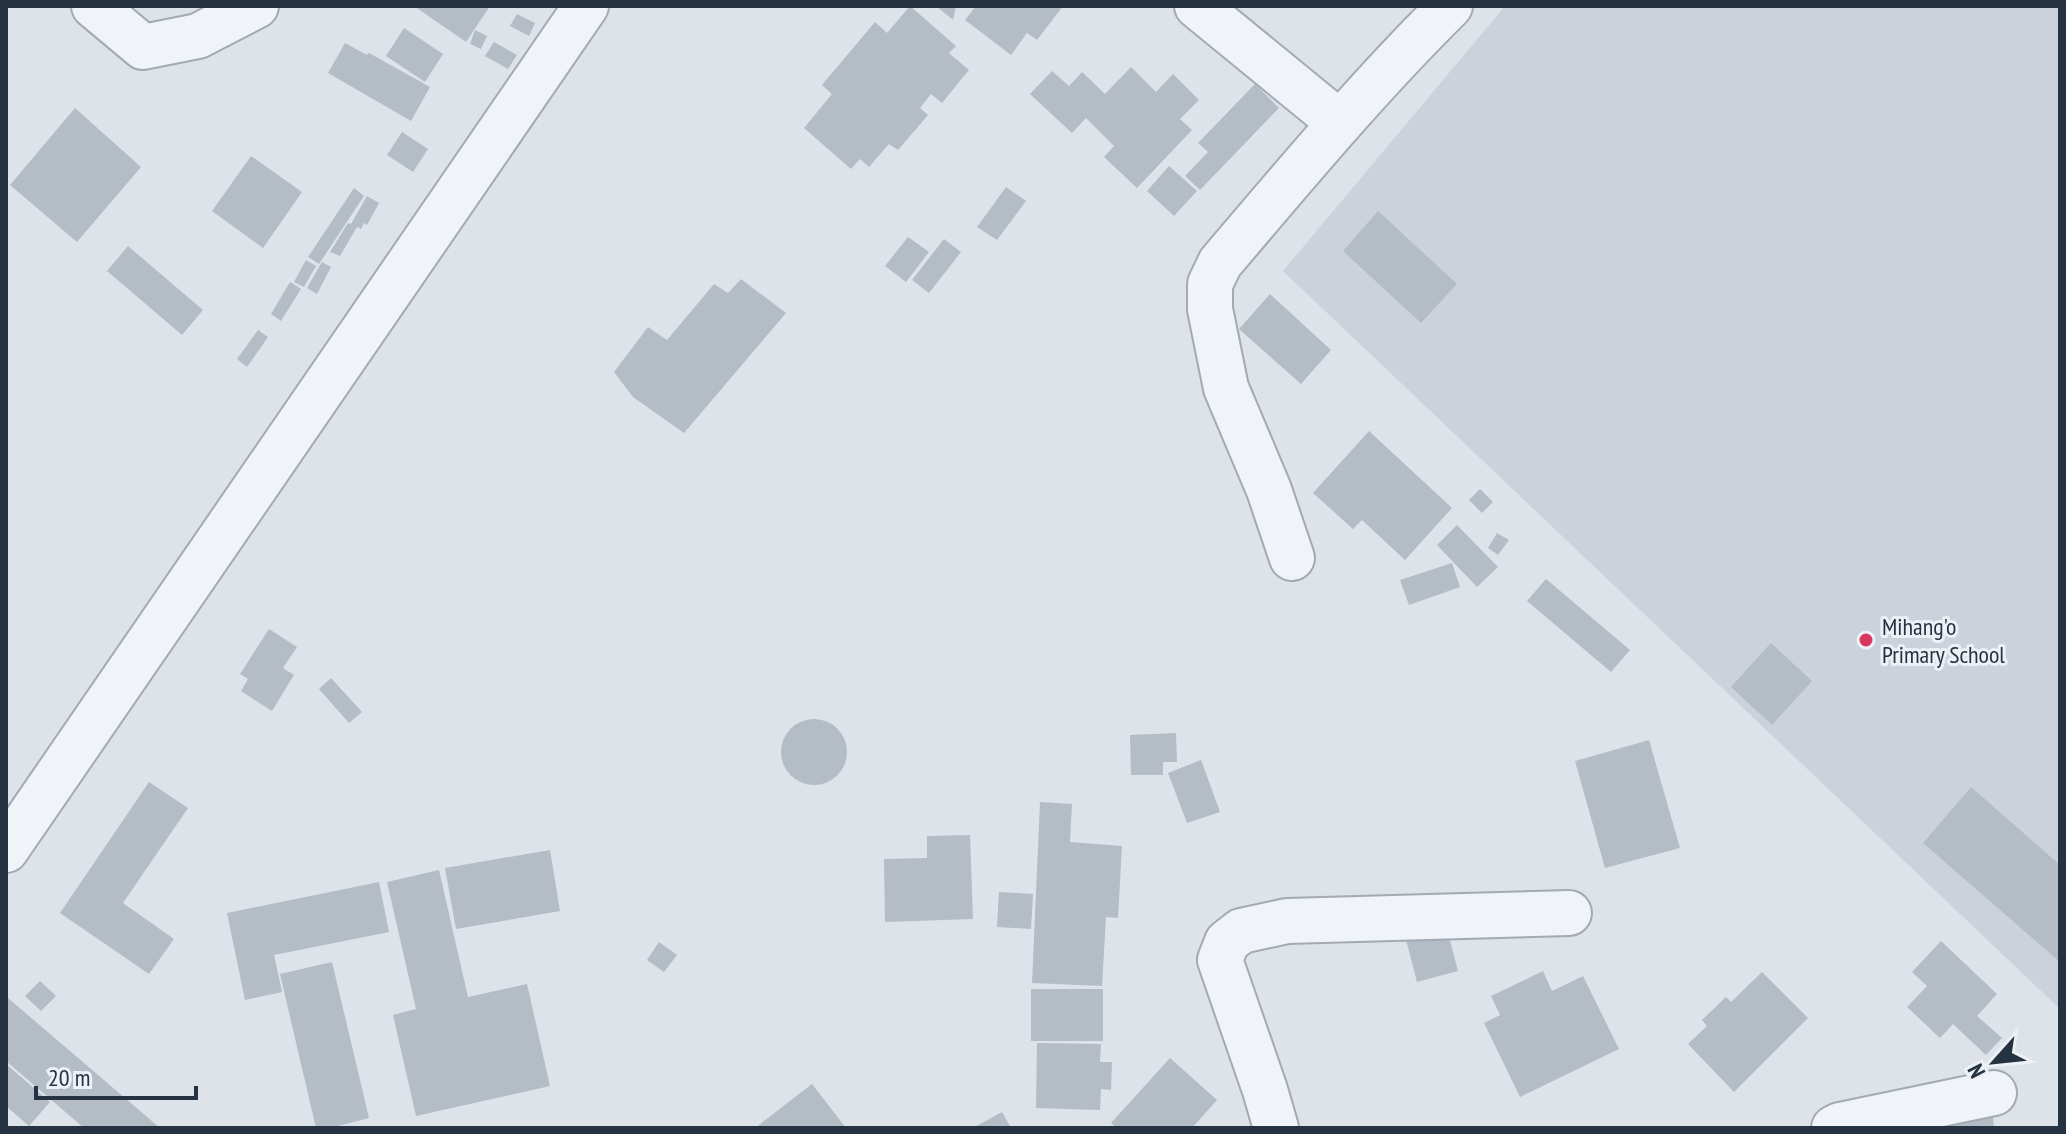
<svg xmlns="http://www.w3.org/2000/svg" width="2066" height="1134" font-family="'PT Sans Narrow',sans-serif">
<style>
.built{fill:#cbd2db}
.building{fill:#b4bcc6}
.lines{fill:none;stroke-linecap:round;stroke-linejoin:round}
.minor-casing{stroke:#a2aab3;stroke-width:48}
.minor{stroke:#f0f3f7;stroke-width:44}
.poi-dot{fill:#da365d;stroke:#edf1f6;stroke-width:3}
.labels{text-anchor:middle;dominant-baseline:central;stroke-width:6;stroke-linejoin:round;paint-order:stroke}
.poi-label{font-size:24px;fill:#253241;stroke:#edf1f6;text-anchor:start}
</style>
<rect width="100%" height="100%" fill="#dde3e9"/>
<path class="built" d="M1505,6H2060V1009L1283,271Z"/>
<g class="building">
<path d="M414,6H490L466,42Z"/>
<path d="M910,6L956,46L949,53L969,70L942,103L931,94L920,108L928,115L898,150L889,144L869,167L860,159L851,169L804,128L832,94L822,85L875,22L887,33Z"/>
<path d="M936,6H956L953,20Z"/>
<path d="M976,6H1063L1037,40L1027,33L1011,55L965,20Z"/>
<path d="M517,14L535,23L529,36L510,26Z"/>
<path d="M404,28L443,54L425,82L386,56Z"/>
<path d="M475,30L487,36L481,49L470,44Z"/>
<path d="M494,42L517,55L508,69L485,56Z"/>
<path d="M345,43L367,55L369,53L430,87L411,121L328,73Z"/>
<path d="M1131,67L1156,92L1173,74L1199,100L1180,119L1192,130L1137,188L1104,157L1114,146L1086,118L1072,133L1030,94L1052,71L1069,86L1082,72L1105,94Z"/>
<path d="M1255,84L1279,108L1200,190L1185,176L1208,152L1198,143Z"/>
<path d="M75,108L141,167L77,242L10,185Z"/>
<path d="M402,132L428,149L413,172L387,155Z"/>
<path d="M251,156L302,192L263,248L212,211Z"/>
<path d="M1169,166L1197,191L1174,216L1147,191Z"/>
<path d="M1006,187L1026,201L997,240L977,227Z"/>
<path d="M354,188L364,196L319,264L308,257Z"/>
<path d="M367,196L379,203L367,225L364,223L361,229L357,227L340,256L330,252L348,223L351,224Z"/>
<path d="M1378,211L1457,284L1421,323L1343,251Z"/>
<path d="M908,237L929,252L906,282L885,266Z"/>
<path d="M944,239L961,252L929,293L912,280Z"/>
<path d="M128,246L203,310L182,335L107,271Z"/>
<path d="M306,260L316,266L304,287L294,282Z"/>
<path d="M322,262L331,267L317,294L307,288Z"/>
<path d="M741,279L786,313L684,433L633,397L614,372L648,327L667,340L714,284L728,293Z"/>
<path d="M290,282L301,289L281,321L271,314Z"/>
<path d="M1270,294L1331,350L1301,384L1239,329Z"/>
<path d="M258,330L268,337L247,367L237,359Z"/>
<path d="M1369,431L1452,508L1405,560L1362,520L1353,529L1313,493Z"/>
<path d="M1480,489L1493,502L1482,513L1469,500Z"/>
<path d="M1457,525L1498,567L1477,587L1437,545Z"/>
<path d="M1497,533L1509,540L1498,555L1488,548Z"/>
<path d="M1452,563L1460,587L1409,605L1400,580Z"/>
<path d="M1546,579L1630,650L1611,672L1527,601Z"/>
<path d="M269,629L297,647L283,668L294,675L272,711L241,691L248,679L240,674Z"/>
<path d="M1771,643L1812,681L1772,725L1731,687Z"/>
<path d="M331,678L362,712L349,723L319,689Z"/>
<circle cx="814" cy="752" r="33"/>
<path d="M1176,733L1177,762H1163V775H1131L1130,735Z"/>
<path d="M1649,740L1680,848L1605,868L1575,761Z"/>
<path d="M1201,760L1220,812L1187,823L1168,773Z"/>
<path d="M149,782L188,808L123,903L174,939L149,974L60,913Z"/>
<path d="M1971,787L2060,865V962L1923,843Z"/>
<path d="M1040,802L1072,804L1070,842L1122,846L1118,918L1106,917L1102,986L1032,983Z"/>
<path d="M970,835L973,919L885,922L884,859L927,858V836Z"/>
<path d="M550,850L560,911L456,929L445,868Z"/>
<path d="M439,870L468,997L527,984L550,1086L416,1116L393,1015L416,1009L387,882Z"/>
<path d="M379,882L389,932L274,955L282,992L245,1000L227,913Z"/>
<path d="M999,892L1033,894L1031,929L997,927Z"/>
<path d="M1444,918L1458,971L1417,982L1403,928Z"/>
<path d="M1941,941L1997,994L1977,1016L2002,1038L1986,1055L1953,1024L1940,1038L1907,1007L1927,986L1912,972Z"/>
<path d="M659,942L677,955L664,972L647,960Z"/>
<path d="M332,962L369,1118L330,1128H316L280,974Z"/>
<path d="M1543,971L1552,991L1583,976L1619,1049L1520,1097L1484,1023L1500,1015L1491,996Z"/>
<path d="M1762,972L1808,1018L1734,1092L1688,1044L1707,1026L1702,1020L1726,997L1731,1002Z"/>
<path d="M40,981L56,996L41,1011L25,996Z"/>
<rect x="1031" y="989" width="72" height="52"/>
<path d="M8,998L160,1128H84L6,1061V1001Z"/>
<path d="M1037,1043L1101,1044L1100,1062H1112L1111,1090L1101,1089L1100,1110L1036,1108Z"/>
<path d="M1170,1058L1217,1100L1192,1128H1117L1111,1123Z"/>
<path d="M6,1064L50,1102L29,1126L6,1106Z"/>
<path d="M812,1084L846,1128H755Z"/>
<path d="M1992,1109L1994,1128H1913Z"/>
<path d="M1002,1112L1011,1128H973Z"/>
</g>
<g class="lines">
<g class="minor-casing">
<g id="minor">
<path d="M94,6L143,47L198,36L256,6"/>
<path d="M1197,6L1340,123"/>
<path d="M1292,558L1269,490L1226,388L1210,309V284L1220,263C1295,175 1368,87 1450,6"/>
<path d="M6,850L586,6"/>
<path d="M1276,1128L1265,1090L1220,960L1227,942L1241,931L1287,921L1569,913"/>
<path d="M1834,1128L1840,1125L1994,1093"/>
</g>
</g>
<use href="#minor" class="minor"/>
</g>
<circle class="poi-dot" cx="1866" cy="640" r="8"/>
<g class="labels">
<g class="poi-label">
<text x="1882" y="626">Mihang'o<tspan x="1882" dy="28">Primary School</tspan></text>
</g>
</g>
<rect width="2066" height="1134" fill="none" stroke="#253241" stroke-width="16"/>
<g transform="translate(1994 1062) rotate(243)" stroke="#edf1f6" stroke-width="6" paint-order="stroke">
<path d="M0-6L14 30L0 20L-14 30Z" fill="#253241"/>
<text y="-12" font-size="22" font-weight="bold" text-anchor="middle" fill="#253241">N</text>
</g>
<path d="M36 1086v12h160v-12" fill="none" stroke="#253241" stroke-width="4"/>
<text x="48" y="1086" font-size="24" fill="#253241" stroke="#edf1f6" stroke-width="6" paint-order="stroke">20 m</text>
</svg>
